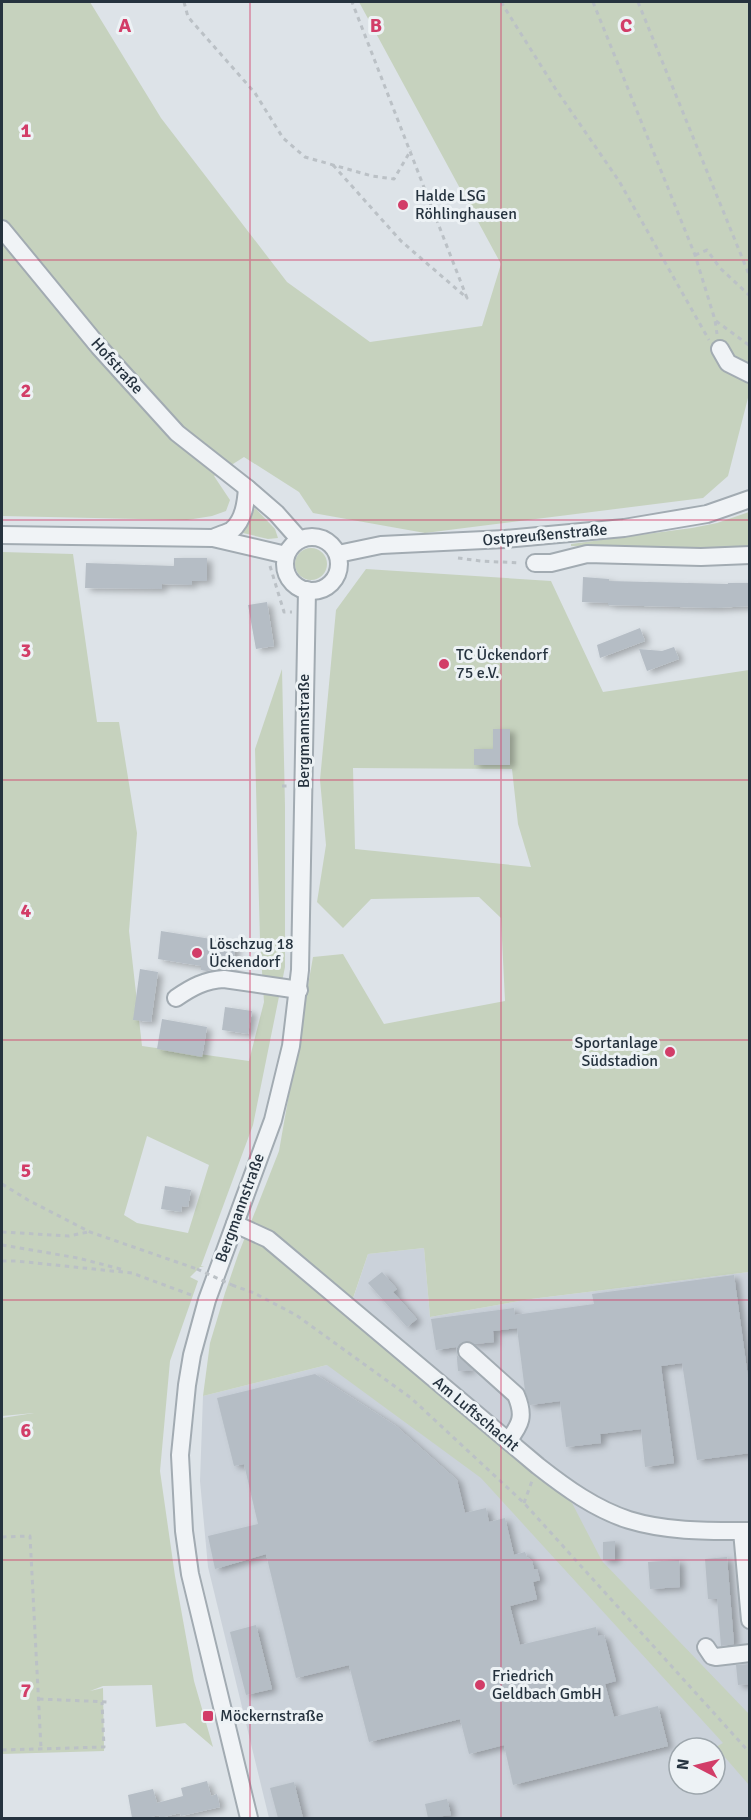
<svg xmlns="http://www.w3.org/2000/svg" width="751" height="1820" font-family="Signika,sans-serif">
<style>
.built{fill:#cbd2da;fill-rule:evenodd}
.green{fill:#c6d2be;fill-rule:evenodd}
.building{fill:#b5bdc5;filter:url(#shadow)}
.lines{fill:none;stroke-linecap:round;stroke-linejoin:round}
.minor-casing{stroke:#a2abb2;stroke-width:20}
.path{stroke:#bbc1c6;stroke-width:3;stroke-dasharray:4.5 4.5;stroke-linecap:butt}
.minor{stroke:#f0f3f6;stroke-width:16}
.path-bridge{stroke:#bbc1c6;stroke-width:3;stroke-dasharray:4.5 4.5;stroke-linecap:butt}
.grid{fill:none;stroke:#d23d68;stroke-width:1.5;stroke-opacity:0.55}
.poi-dot{fill:#d23d68;stroke:#edf2f5;stroke-width:2}
.labels{text-anchor:middle;dominant-baseline:central;stroke-width:6;stroke-linejoin:round;paint-order:stroke}
.poi-label{font-size:16px;fill:#26333f;stroke:#edf2f5;text-anchor:start}
.street-label{font-size:16px;fill:#26333f;stroke:#edf2f5}
.grid-label{font-size:20px;text-anchor:middle;font-weight:bold;fill:#d23d68;stroke:#edf2f5;stroke-width:6;stroke-linejoin:round;paint-order:stroke}
</style>
<defs>
<filter id="shadow"><feDropShadow dx="5" dy="3" stdDeviation="3" flood-color="#0004"/></filter>
</defs>
<rect width="100%" height="100%" fill="#dde3e8"/>
<path class="built" d="M424,1248L430,1317L531,1299L749,1272V1818H269L208,1567L200,1481L203,1396L327,1365L347,1317L368,1254ZM679,1748H715V1784H679Z"/>
<g class="green">
<path d="M2,2H90L161,118L287,282L370,342L482,326L501,264L359,2H749V394L728,476L703,498L425,533L313,513L299,492L244,457L214,476L230,500L226,511L212,516L187,520L2,516Z"/>
<path d="M255,508L275,529L278,538L268,539L243,533Z"/>
<path d="M749,512V547L661,548L571,546V544L692,528L717,523Z"/>
<circle cx="311" cy="564" r="16"/>
<path d="M2,552L73,554L97,722H119L137,833L129,931L142,1046L249,1061L264,1002L260,941L255,749L282,669L285,806V967L253,1125L201,1266L204,1267H200L190,1277L198,1281L170,1361L160,1471L175,1576L194,1681L213,1747L185,1723L156,1727L152,1685L103,1686L90,1691L103,1688L104,1751L2,1754V1418L34,1413L2,1416ZM147,1136L209,1165L188,1233L137,1223L124,1215Z"/>
<path d="M366,569L551,581L603,692L749,670V1272L531,1299L430,1317L424,1248L368,1254L347,1316L528,1468L571,1501L602,1561L749,1714V1785L716,1747L723,1743L481,1478L327,1365L203,1396L210,1343L225,1293L238,1255L279,1151L313,957L343,954L384,1024L505,1001L501,918L479,897L371,899L343,928L317,902L326,845L320,780L336,610ZM353,768L512,769L518,824L531,867L355,849Z"/>
</g>
<g class="building">
<path d="M174,558H207V581H192V585L162,584V589L85,588L86,563L174,566Z"/>
<path d="M583,577L609,579V581L728,584V583H750V606L715,608L608,605V603L582,602Z"/>
<path d="M267,602L274,646L256,649L248,605Z"/>
<path d="M640,628L645,641L600,658L597,645Z"/>
<path d="M674,647L679,659L647,671L639,649L662,651Z"/>
<path d="M493,729H510V765H474V749H493Z"/>
<path d="M161,931L236,943L232,970L218,968L207,971L201,970V966L158,959Z"/>
<path d="M140,969L158,972L151,1022L133,1020Z"/>
<path d="M225,1007L252,1011L248,1034L222,1030Z"/>
<path d="M162,1019L207,1027L202,1057L157,1049Z"/>
<path d="M165,1186L191,1190L188,1207L182,1206L181,1212L161,1209Z"/>
<path d="M382,1272L397,1289L393,1292L417,1319L407,1327L368,1283Z"/>
<path d="M734,1275L750,1392V1453L697,1460L682,1363L661,1366L674,1463L645,1467L641,1429L600,1434L601,1443L566,1447L560,1401L530,1405L525,1391L517,1328L493,1331L494,1342L475,1344L469,1341L460,1344L457,1348V1355L473,1370L458,1371L456,1347L436,1350L431,1319L514,1308L515,1315L594,1304L592,1294Z"/>
<path d="M315,1374L396,1426L457,1480L465,1513L486,1508L489,1522L505,1518L514,1555L525,1552L527,1557L532,1561L534,1569H537L540,1580L533,1582L537,1599L510,1606L520,1645L596,1627L598,1636L604,1635L616,1681L605,1684L614,1717L658,1706L668,1746L513,1785L504,1745L469,1754L460,1719L369,1742L349,1665L296,1678L266,1554L215,1569L208,1536L258,1524L244,1464L234,1466L217,1398Z"/>
<path d="M615,1541V1560H603V1542Z"/>
<path d="M727,1557L734,1644L721,1646L717,1599H708L705,1559Z"/>
<path d="M679,1560L680,1587L650,1589L648,1562Z"/>
<path d="M256,1625L272,1689L246,1695L230,1632Z"/>
<path d="M750,1664V1684L738,1685L736,1665Z"/>
<path d="M207,1781L211,1796L217,1794L220,1807L181,1816L180,1813L160,1818L159,1815L146,1818H132L128,1795L153,1789L157,1803L183,1796L181,1788Z"/>
<path d="M294,1782L303,1818H278L270,1788Z"/>
<path d="M447,1799L451,1815L428,1818L425,1804Z"/>
</g>
<g class="lines">
<g class="minor-casing">
<g id="minor">
<path d="M2,229L99,347L177,433L247,488L276,513L299,539"/>
<path d="M720,349L728,363L750,374"/>
<path d="M2,535L213,538L286,555"/>
<circle cx="312" cy="564" r="27"/>
<path d="M213,538C219,535 227,533 232,530C244,520 246,502 247,488"/>
<path d="M338,554L381,545L505,539L624,528L707,514L750,499"/>
<path d="M535,563H551L587,554L701,557L750,555"/>
<path d="M176,998C192,987 205,980 224,979L299,990"/>
<path d="M235,1224L268,1239L538,1466C566,1488 595,1509 629,1520C668,1532 710,1531 750,1531"/>
<path d="M467,1351L516,1395C525,1416 521,1424 508,1441"/>
<path d="M742,1531L750,1620"/>
<path d="M706,1647L712,1656L716,1657L750,1653"/>
<path d="M249,1818L190,1574L184,1531L180,1455L187,1385L192,1355L207,1300L273,1120L291,1046L300,970L307,590"/>
</g>
</g>
<g class="path">
<path d="M184,2L188,17L255,93L283,138L305,157L372,176L394,179L411,150"/>
<path d="M501,2L555,88L619,181L709,340"/>
<path d="M593,2L695,255L715,320L717,334"/>
<path d="M638,2L750,277"/>
<path d="M333,165L401,241L467,298L352,2"/>
<path d="M695,255L707,250L720,268L750,296"/>
<path d="M716,321L750,346"/>
<path d="M458,558L481,561L520,563"/>
<path d="M270,566L284,612H292"/>
<path d="M282,786H290"/>
<path d="M2,1184L28,1200L90,1232L197,1269"/>
<path d="M2,1232L69,1236L88,1232"/>
<path d="M2,1245L78,1258L124,1270"/>
<path d="M2,1261H16L132,1273L194,1296"/>
<path d="M232,1285L254,1293L296,1315L411,1398L524,1503L750,1753"/>
<path d="M524,1503L532,1481"/>
<path d="M2,1537L30,1536L41,1748"/>
<path d="M39,1699L109,1702"/>
<path d="M2,1750L104,1747L102,1702"/>
</g>
<use href="#minor" class="minor"/>
<path class="path-bridge" d="M197,1269L232,1285"/>
</g>
<path class="grid" d="M250,2V1818M501,2V1818M2,260H750M2,520H750M2,780H750M2,1040H750M2,1300H750M2,1560H750"/>
<g class="poi-dot">
<circle cx="403" cy="205" r="6"/>
<circle cx="444" cy="664" r="6"/>
<circle cx="197" cy="953" r="6"/>
<circle cx="670" cy="1052" r="6"/>
<circle cx="480" cy="1685" r="6"/>
<rect x="202" y="1710" width="12" height="12" rx="3"/>
</g>
<g class="labels">
<g class="poi-label">
<text x="415" y="196">Halde LSG<tspan x="415" dy="18">Röhlinghausen</tspan></text>
<text x="456" y="655">TC Ückendorf<tspan x="456" dy="18">75 e.V.</tspan></text>
<text x="209" y="944">Löschzug 18<tspan x="209" dy="18">Ückendorf</tspan></text>
<text x="658" y="1043" text-anchor="end">Sportanlage<tspan x="658" dy="18">Südstadion</tspan></text>
<text x="492" y="1676">Friedrich<tspan x="492" dy="18">Geldbach GmbH</tspan></text>
<text x="220" y="1716">Möckernstraße</text>
</g>
<g class="street-label">
<text transform="translate(117 366) rotate(48)">Hofstraße</text>
<text transform="translate(545 535) rotate(-5)">Ostpreußenstraße</text>
<text transform="translate(304 731) rotate(-90)">Bergmannstraße</text>
<text transform="translate(240 1208) rotate(-70)">Bergmannstraße</text>
<text transform="translate(476 1414) rotate(40)">Am Luftschacht</text>
</g>
</g>
<g class="grid-label">
<text x="125" y="32">A</text>
<text x="376" y="32">B</text>
<text x="626" y="32">C</text>
<text x="26" y="137">1</text>
<text x="26" y="397">2</text>
<text x="26" y="657">3</text>
<text x="26" y="917">4</text>
<text x="26" y="1177">5</text>
<text x="26" y="1437">6</text>
<text x="26" y="1697">7</text>
</g>
<rect width="751" height="1820" fill="none" stroke="#26333f" stroke-width="6"/>
<g transform="translate(697 1766) rotate(277)"><circle r="28" fill="#edf2f5" stroke="#9da6ac" stroke-width="1.5"/>
<path d="M0-4.5L10 22L0 15L-10 22Z" fill="#d23d68"/>
<text y="-9" font-size="16" font-weight="bold" text-anchor="middle" fill="#26333f">N</text>
</g>
</svg>
